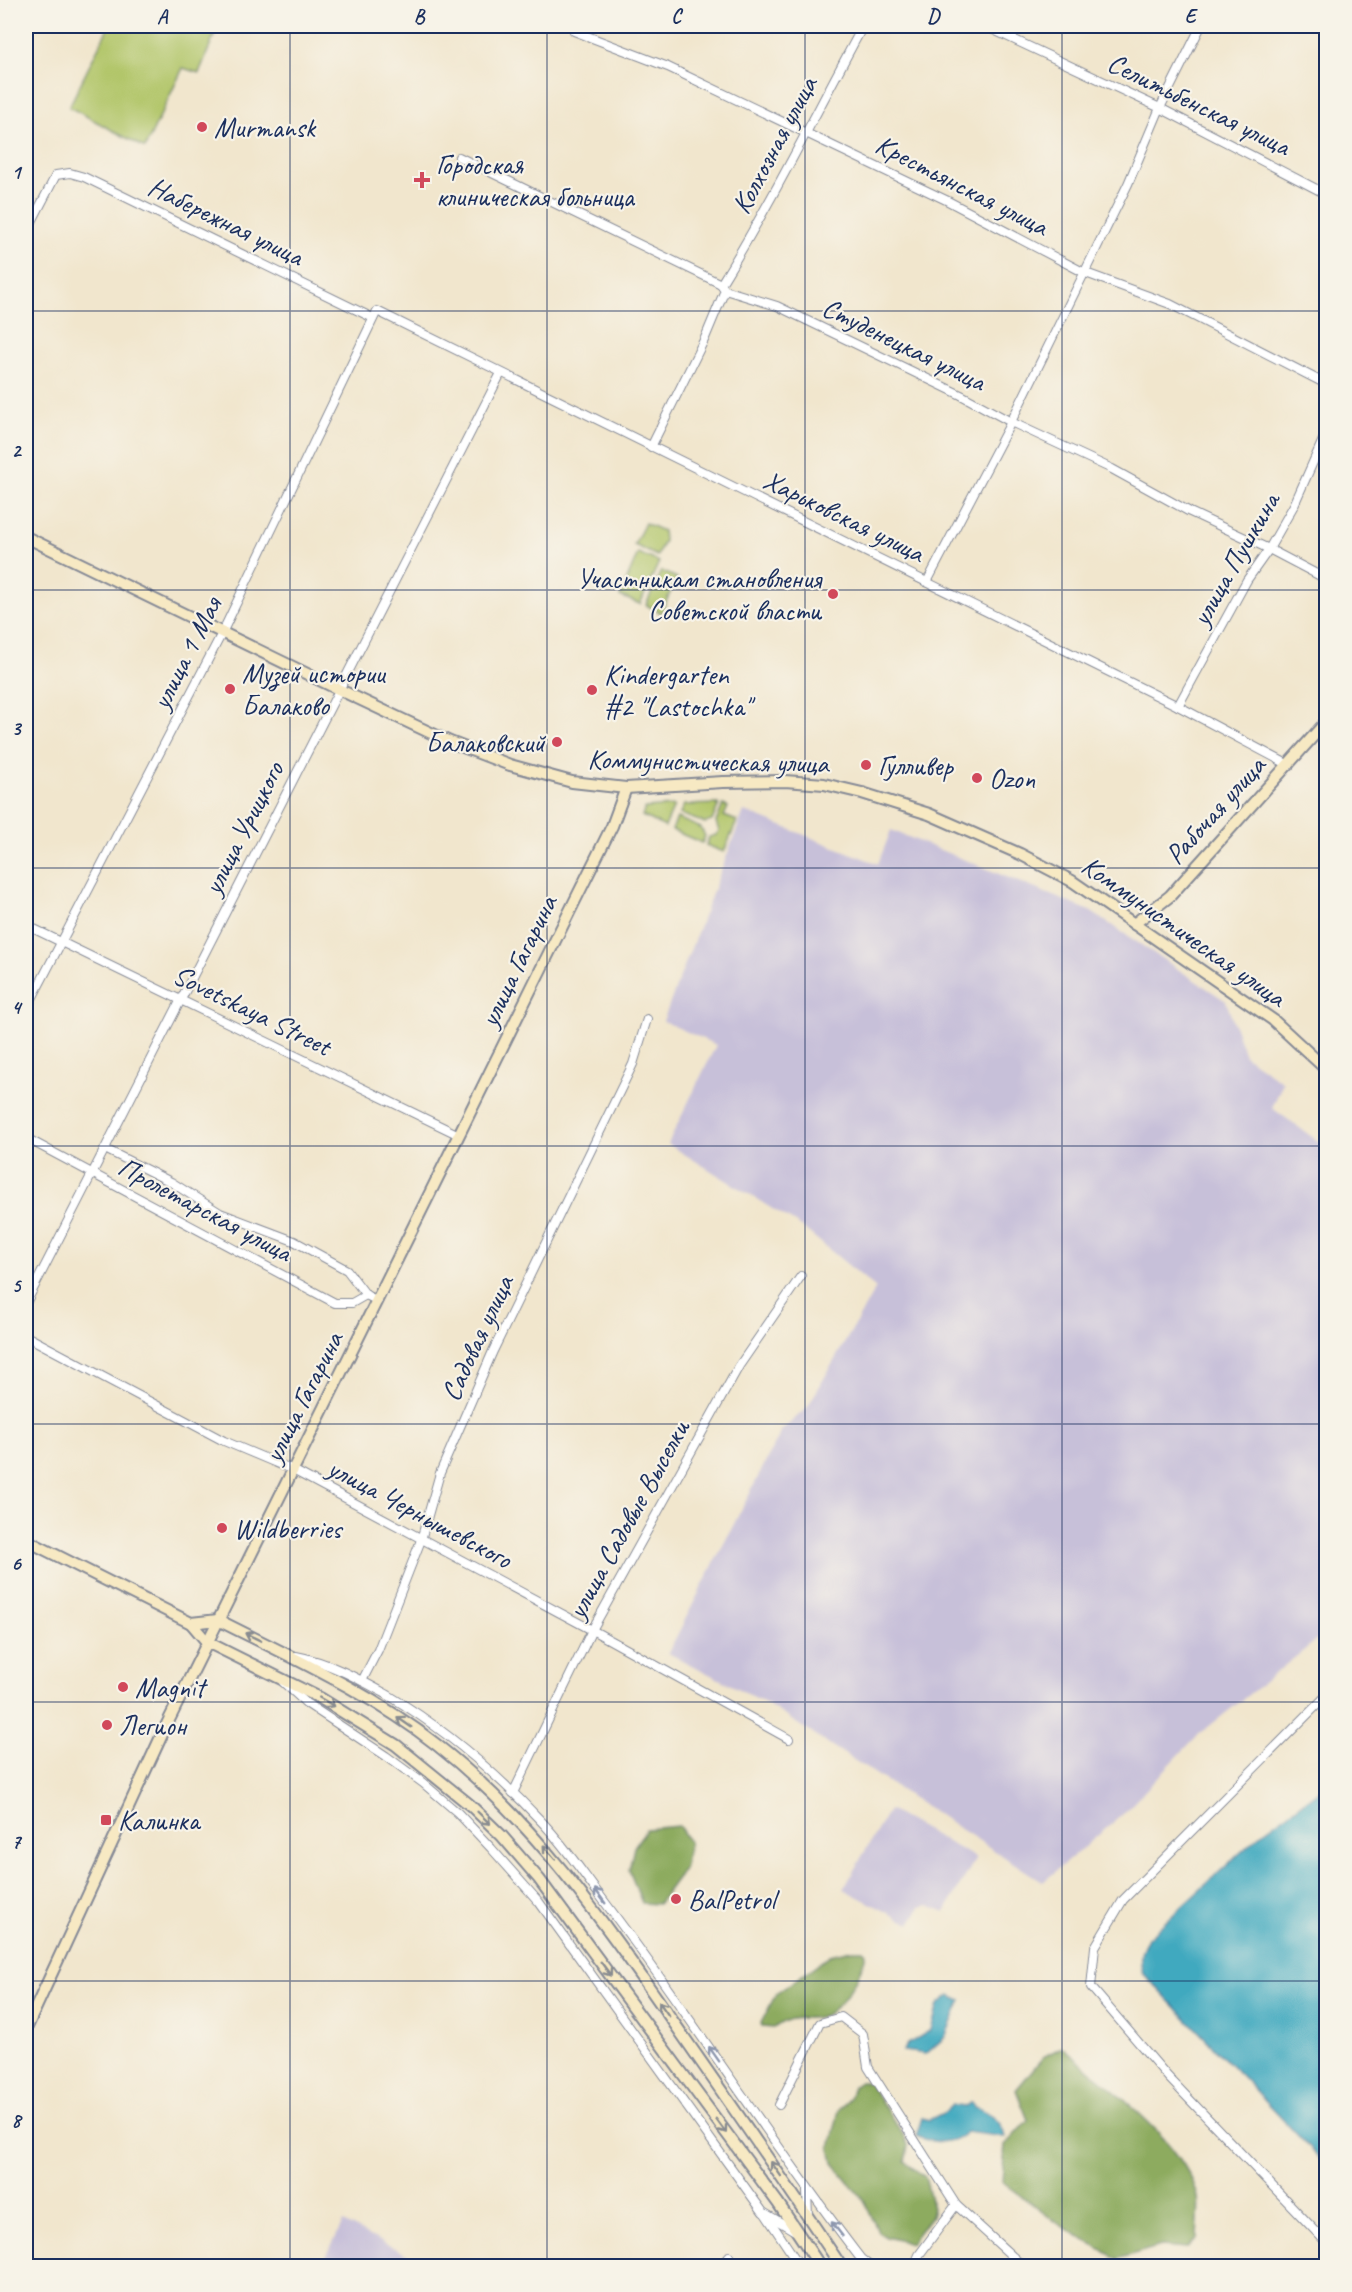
<svg xmlns="http://www.w3.org/2000/svg" width="1352" height="2292" font-family="Caveat,sans-serif">
<style>
.industrial{fill:#c7c0d9}
.green{fill:#b2c66a;stroke:#667a64;stroke-width:1.5}
.forest{fill:#8dab5e;stroke:#546d5e;stroke-width:1.5}
.water{fill:#3fa9bf;stroke:#2d6c8e;stroke-width:1.5}
.lines{fill:none;stroke-linecap:round;stroke-linejoin:round}
.street-casing{stroke:#868a96;stroke-width:10}
.secondary-casing{stroke:#868a96;stroke-width:14}
.street{stroke:#fff;stroke-width:8}
.secondary{stroke:#f7e9c3;stroke-width:10}
.oneway{stroke:#898c90}
.oneway2{stroke:#8d97ae}
.grid{fill:none;stroke:#1b2f5e;stroke-width:1.5;stroke-opacity:0.55}
.poi-dot{fill:#d1495b;stroke:#f7f3e8;stroke-width:2}
.labels{text-anchor:middle;dominant-baseline:central;stroke-width:4.5;stroke-linejoin:round;paint-order:stroke}
.street-label{font-size:28px;fill:#1b2f5e;stroke:#f7f3e8}
.poi-label{font-size:28px;fill:#1b2f5e;stroke:#f7f3e8;text-anchor:start}
.neatline{fill:none;stroke:#1b2f5e;stroke-width:2}
.grid-label{font-size:20px;text-anchor:middle;font-weight:bold;fill:#1b2f5e}
</style>
<rect width="100%" height="100%" fill="#f7f3e8"/>
<filter id="ink" filterUnits="userSpaceOnUse"><feTurbulence type="fractalNoise" baseFrequency=".0167" numOctaves="2"/><feDisplacementMap in="SourceGraphic" scale="12" xChannelSelector="R" yChannelSelector="G"/><feConvolveMatrix kernelMatrix="1 2 1 2 8 2 1 2 1" color-interpolation-filters="sRGB"/></filter>
<filter id="wash" filterUnits="userSpaceOnUse"><feTurbulence type="fractalNoise" baseFrequency=".008" numOctaves="4" result="noise"/><feDisplacementMap in="SourceGraphic" scale="24" xChannelSelector="R" yChannelSelector="G"/><feGaussianBlur stdDeviation="1.35" result="paint"/><feColorMatrix in="noise" values="0 0 0 0 0 0 0 0 0 0 0 0 0 0 0 0 0 1.4 0 .05"/><feComposite in="paint" operator="in"/></filter>
<g filter="url(#wash)">
<rect width="100%" height="100%" fill="#f1e6cd"/>
<g class="industrial">
<path d="M744,811L878,864L891,830L1090,911L1226,1001L1245,1056L1283,1082L1272,1108L1326,1147V1627L1323,1635L1197,1736L1122,1815L1043,1882L762,1701L668,1653L782,1430L807,1408L876,1288L803,1228L668,1144L716,1045L663,1021Z"/>
<path d="M889,1810L976,1858L945,1912L929,1905L920,1907L910,1924L843,1889Z"/>
<path d="M343,2222L380,2241L431,2266H322Z"/>
</g>
<g class="green">
<path d="M109,26H218L199,73L183,68L145,148L69,107Z"/>
<path d="M645,523L663,531L664,541L657,556L634,545Z"/>
<path d="M638,553L659,562L640,604L620,596Z"/>
<path d="M661,571L677,578L661,613L646,605Z"/>
<path d="M719,804L712,821L705,823L680,814L684,805Z"/>
<path d="M723,805L728,807L724,816L737,821L724,852L706,845L709,837L716,835L719,831L716,822Z"/>
<path d="M674,806L665,827L642,816L645,808Z"/>
<path d="M677,818L701,828L705,836L702,843L672,830Z"/>
</g>
<g class="forest">
<path d="M679,1826L689,1842L684,1869L658,1904L642,1903L629,1870L634,1847L646,1829Z"/>
<path d="M851,1950H863L866,1953C863,1971 841,2011 822,2016C801,2022 796,2012 774,2028L762,2027L761,2023L776,1994L830,1955Z"/>
<path d="M1062,2047C1104,2084 1185,2141 1198,2197C1200,2210 1197,2226 1197,2239L1188,2248L1161,2246L1117,2259L1060,2225L1002,2182L1005,2145L1028,2120L1016,2090L1043,2057Z"/>
<path d="M860,2082H868L904,2136L908,2145L905,2162L925,2177L933,2208L931,2216L911,2243L886,2237L878,2232L865,2202L833,2163L830,2148L839,2110L849,2098L853,2087Z"/>
</g>
<g class="water">
<path d="M1326,1786V2165L1143,1973C1139,1959 1140,1951 1148,1938L1265,1830Z"/>
<path d="M950,1995L961,2000L945,2037L926,2054L903,2051L908,2044L931,2030L938,2005Z"/>
<path d="M972,2102L974,2107C989,2111 1003,2122 1005,2137L966,2132C952,2145 933,2143 916,2136L922,2118L929,2120L945,2112L952,2105L964,2107Z"/>
</g>
</g>
<g filter="url(#ink)">
<g class="lines">
<g class="street-casing">
<g id="street">
<path d="M985,26L1160,108L1326,194"/>
<path d="M574,31L668,67L946,200L1083,272L1170,304L1326,384"/>
<path d="M459,157L721,284L725,290L777,306L961,395L1011,422L1112,469L1190,512L1269,549L1326,579"/>
<path d="M26,233L56,175L70,173L84,177L373,318"/>
<path d="M721,284C773,200 816,112 863,26"/>
<path d="M651,447L705,338L725,290"/>
<path d="M927,582L1011,422L1128,184L1160,108L1201,26"/>
<path d="M1178,706L1247,580L1269,549L1294,505L1326,433"/>
<path d="M26,925L459,1135"/>
<path d="M26,1010L222,633L377,311L1178,706L1289,765"/>
<path d="M26,1138L335,1303H352L366,1295L378,1301"/>
<path d="M105,1149L171,1182L220,1213L294,1241L347,1270L366,1295"/>
<path d="M26,1303L501,373"/>
<path d="M26,1336L224,1441L293,1470L592,1630L789,1739"/>
<path d="M296,1656C329,1662 359,1679 388,1695C445,1729 497,1774 542,1822C563,1844 580,1869 598,1893C622,1925 645,1956 668,1989C732,2079 793,2171 861,2259L870,2266"/>
<path d="M362,1681L378,1650L421,1540L440,1473L493,1351L633,1064L647,1019"/>
<path d="M283,1682L306,1703L386,1756L423,1783L458,1813L491,1848L539,1902L763,2212L795,2231"/>
<path d="M1326,1696L1123,1900L1095,1947L1091,1987L1168,2077L1326,2242"/>
<path d="M513,1793L592,1630L739,1366L801,1276"/>
<path d="M779,2105L820,2023L841,2017L863,2034L868,2067L956,2205L1023,2266"/>
<path d="M807,2190L808,2217"/>
<path d="M766,2215L800,2266"/>
<path d="M721,2266L729,2256"/>
<path d="M914,2266L919,2255L956,2205"/>
</g>
</g>
<g class="secondary-casing">
<g id="secondary">
<path d="M26,537L338,689L450,742L510,765L572,782L626,788L723,782L785,781L824,784L862,793L929,814L1020,854L1072,881L1273,1020L1326,1069"/>
<path d="M1134,924L1170,896L1326,722"/>
<path d="M26,1540L191,1623L207,1642L320,1698L396,1745L470,1805L502,1836L539,1879L778,2203L820,2266"/>
<path d="M218,1620C293,1658 371,1693 437,1745C534,1821 603,1921 672,2020C729,2102 786,2183 841,2266"/>
<path d="M191,1623L218,1620"/>
<path d="M26,2029L166,1726L539,973L612,826L626,788"/>
</g>
</g>
<use href="#street" class="street"/>
<use href="#secondary" class="secondary"/>
</g>
<defs><path id="oneway-shaft" d="M-6 0H5M1.5-3L5.5 0L1.5 3" fill="none" stroke-width="1.6" stroke-linecap="round" stroke-linejoin="round" transform="scale(1.5)"/></defs>
<g class="oneway">
<use href="#oneway-shaft" transform="translate(253 1637) rotate(-154)"/>
<use href="#oneway-shaft" transform="translate(327 1702) rotate(30)"/>
<use href="#oneway-shaft" transform="translate(404 1722) rotate(-145)"/>
<use href="#oneway-shaft" transform="translate(484 1818) rotate(44)"/>
<use href="#oneway-shaft" transform="translate(549 1852) rotate(-130)"/>
<use href="#oneway-shaft" transform="translate(606 1969) rotate(54)"/>
<use href="#oneway-shaft" transform="translate(664 2009) rotate(-125)"/>
<use href="#oneway-shaft" transform="translate(721 2126) rotate(54)"/>
<use href="#oneway-shaft" transform="translate(776 2169) rotate(-125)"/>
</g>
<g class="oneway2">
<use href="#oneway-shaft" transform="translate(600 1896) rotate(-126)"/>
<use href="#oneway-shaft" transform="translate(714 2054) rotate(-125)"/>
<use href="#oneway-shaft" transform="translate(837 2229) rotate(-128)"/>
</g>
</g>
<path class="grid" d="M290,26V2266M547,26V2266M805,26V2266M1062,26V2266M26,311H1326M26,590H1326M26,868H1326M26,1146H1326M26,1424H1326M26,1702H1326M26,1981H1326"/>
<g class="poi-dot">
<circle cx="202" cy="127" r="6"/>
<path d="M419 171h6v6h6v6h-6v6h-6v-6h-6v-6h6z"/>
<circle cx="833" cy="594" r="6"/>
<circle cx="230" cy="689" r="6"/>
<circle cx="592" cy="690" r="6"/>
<circle cx="557" cy="742" r="6"/>
<circle cx="866" cy="765" r="6"/>
<circle cx="977" cy="778" r="6"/>
<circle cx="222" cy="1528" r="6"/>
<circle cx="123" cy="1687" r="6"/>
<circle cx="107" cy="1725" r="6"/>
<rect x="100" y="1814" width="12" height="12" rx="3"/>
<circle cx="676" cy="1899" r="6"/>
</g>
<g class="labels">
<g class="street-label">
<text transform="translate(1199 104) rotate(26)">Селитьбенская улица</text>
<text transform="translate(774 145) rotate(-62)">Колхозная улица</text>
<text transform="translate(962 185) rotate(27)">Крестьянская улица</text>
<text transform="translate(226 221) rotate(26)">Набережная улица</text>
<text transform="translate(904 344) rotate(26)">Студенецкая улица</text>
<text transform="translate(844 516) rotate(26)">Харьковская улица</text>
<text transform="translate(1235 559) rotate(-60)">улица Пушкина</text>
<text transform="translate(186 653) rotate(-63)">улица 1 Мая</text>
<text transform="translate(708 761) rotate(1)">Коммунистическая улица</text>
<text transform="translate(1215 810) rotate(-48)">Рабочая улица</text>
<text transform="translate(243 828) rotate(-63)">улица Урицкого</text>
<text transform="translate(1184 931) rotate(35)">Коммунистическая улица</text>
<text transform="translate(518 961) rotate(-64)">улица Гагарина</text>
<text transform="translate(252 1010) rotate(26)">Sovetskaya Street</text>
<text transform="translate(205 1209) rotate(28)">Пролетарская улица</text>
<text transform="translate(477 1338) rotate(-65)">Садовая улица</text>
<text transform="translate(303 1397) rotate(-63)">улица Гагарина</text>
<text transform="translate(420 1513) rotate(28)">улица Чернышевского</text>
<text transform="translate(628 1519) rotate(-61)">улица Садовые Выселки</text>
</g>
<g class="poi-label">
<text x="214" y="127">Murmansk</text>
<text x="436" y="164">Городская<tspan x="436" dy="32">клиническая больница</tspan></text>
<text x="821" y="578" text-anchor="end">Участникам становления<tspan x="821" dy="32">Советской власти</tspan></text>
<text x="242" y="673">Музей истории<tspan x="242" dy="32">Балаково</tspan></text>
<text x="604" y="674">Kindergarten<tspan x="604" dy="32">#2 "Lastochka"</tspan></text>
<text x="545" y="742" text-anchor="end">Балаковский</text>
<text x="878" y="765">Гулливер</text>
<text x="989" y="778">Ozon</text>
<text x="234" y="1528">Wildberries</text>
<text x="135" y="1687">Magnit</text>
<text x="119" y="1725">Легион</text>
<text x="118" y="1820">Калинка</text>
<text x="688" y="1899">BalPetrol</text>
</g>
</g>
<rect width="1352" height="2292" fill="none" stroke="#f7f3e8" stroke-width="66"/>
<rect x="33" y="33" width="1286" height="2226" class="neatline"/>
<g class="grid-label">
<text x="162" y="23">A</text>
<text x="419" y="23">B</text>
<text x="676" y="23">C</text>
<text x="933" y="23">D</text>
<text x="1190" y="23">E</text>
<text x="16" y="179">1</text>
<text x="16" y="457">2</text>
<text x="16" y="735">3</text>
<text x="16" y="1014">4</text>
<text x="16" y="1292">5</text>
<text x="16" y="1570">6</text>
<text x="16" y="1848">7</text>
<text x="16" y="2127">8</text>
</g>
</svg>
